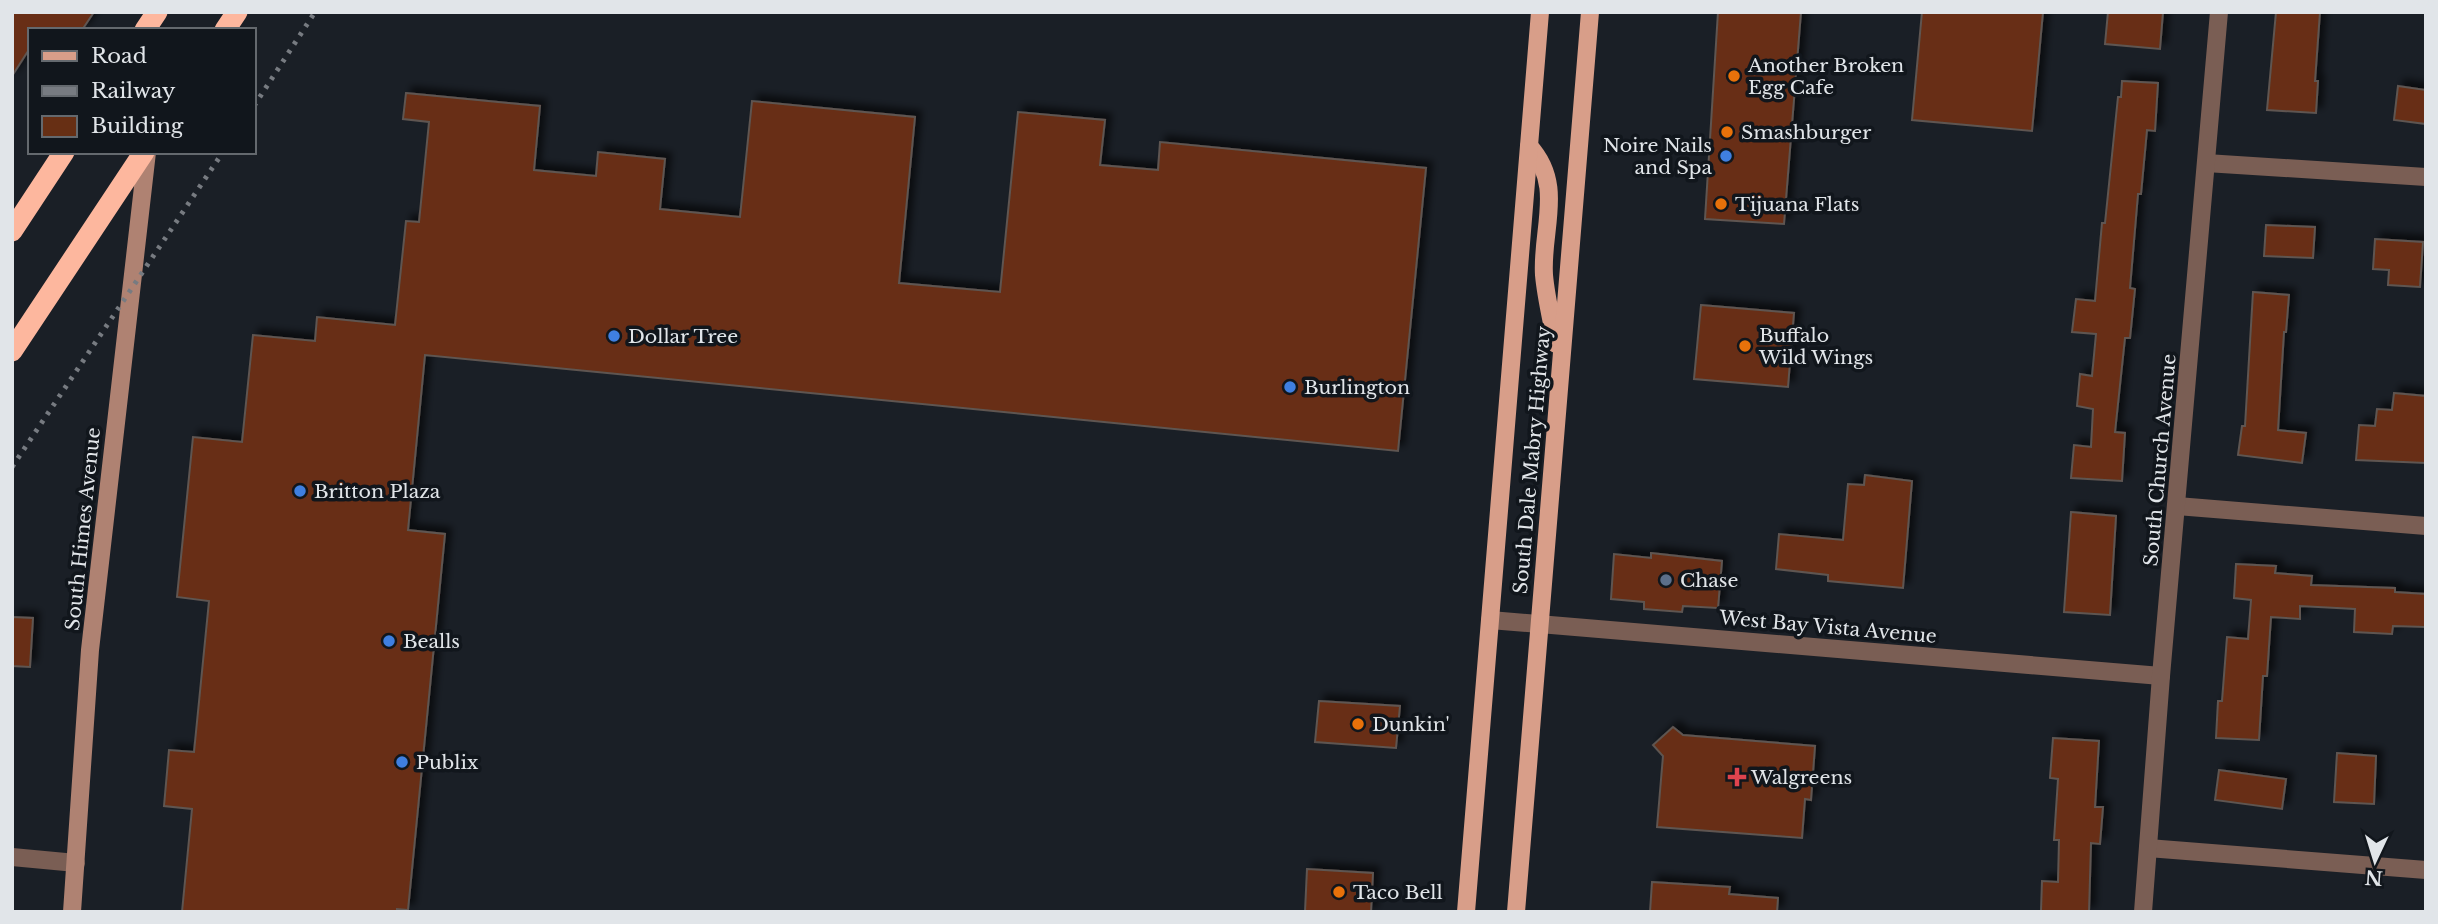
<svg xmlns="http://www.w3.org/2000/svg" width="2438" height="924" font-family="'Libre Baskerville',serif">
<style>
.building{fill:#672f14;stroke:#5e5551;stroke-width:2;filter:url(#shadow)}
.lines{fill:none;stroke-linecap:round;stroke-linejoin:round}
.street{stroke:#7a5e54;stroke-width:18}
.secondary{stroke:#af8272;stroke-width:18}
.primary{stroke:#d89e89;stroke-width:18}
.highway{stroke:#fdb79e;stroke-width:21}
.rail{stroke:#777b81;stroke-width:5;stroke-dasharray:3.5 7;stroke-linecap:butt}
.food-dot{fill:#e8710a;stroke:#11161c;stroke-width:2.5}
.shop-dot{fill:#3f7fe0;stroke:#11161c;stroke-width:2.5}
.service-dot{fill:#5c6f8a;stroke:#11161c;stroke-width:2.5}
.health-dot{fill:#e0444e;stroke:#11161c;stroke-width:2.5}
.labels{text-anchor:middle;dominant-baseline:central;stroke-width:7;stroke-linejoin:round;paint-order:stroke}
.poi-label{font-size:19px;fill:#e1e5e9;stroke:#11161c;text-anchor:start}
.street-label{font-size:19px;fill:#e1e5e9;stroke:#11161c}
</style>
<defs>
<filter id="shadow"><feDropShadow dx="6" dy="-6" stdDeviation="3.5" flood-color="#0009"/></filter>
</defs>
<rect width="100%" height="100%" fill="#1a1f26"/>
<g class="building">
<path d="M12,12H94L82,30H30V48L12,76Z"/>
<path d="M1718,12H1801L1784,224L1705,219Z"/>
<path d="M1922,12H2043L2032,131L1912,120Z"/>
<path d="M2108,12H2163L2160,49L2105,44Z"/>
<path d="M2276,12H2320L2315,81H2318L2316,113L2267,110Z"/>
<path d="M2122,81L2158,83L2155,131L2147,130L2141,194H2138L2130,288L2135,289L2130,338H2125L2115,432L2125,433L2122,481L2071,478L2074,445L2091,447L2093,409L2077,406L2080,374L2092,376L2096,334L2072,332L2076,299L2095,301L2102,223H2105L2118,97H2121Z"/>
<path d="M2398,86L2426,90V124L2394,120Z"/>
<path d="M406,93L540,106L534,170L596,176L598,152L665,159L660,209L740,217L752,101L915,117L899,283L1000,292L1018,112L1105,120L1100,165L1158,170L1160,142L1426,168L1398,451L425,355L408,530L445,534L408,910L397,909V912H182L192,809L164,806L169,750L194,752L209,601L177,597L193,437L242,442L253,335L315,341L317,317L395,325L406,221L419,222L429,122L403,119Z"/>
<path d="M2266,225L2315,227L2313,258L2264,256Z"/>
<path d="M2375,239L2423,242L2420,287L2388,285L2389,270L2373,269Z"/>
<path d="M2253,292L2289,295L2286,332H2284L2278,430L2306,433L2302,463L2238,455L2242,426H2245Z"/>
<path d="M1701,305L1794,313L1788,387L1694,379Z"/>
<path d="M2394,393L2426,396V463L2356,460L2359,425L2375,426L2377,409L2392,410Z"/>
<path d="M1865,475L1912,481L1903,588L1828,581V575L1776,569L1779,534L1843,540L1848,484L1864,485Z"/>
<path d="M2071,512L2116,516L2110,615L2064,612Z"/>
<path d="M1651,553L1722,561L1718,608L1683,606L1682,612L1644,609V602L1611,599L1614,554L1651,558Z"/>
<path d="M2236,564L2276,566L2275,573L2312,576L2311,585L2395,588V592L2426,594V627L2393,626L2392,634L2354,632L2355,609L2300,606V619L2271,617L2267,676H2263L2259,740L2216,738L2218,701H2222L2227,637L2248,639L2251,600L2234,598Z"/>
<path d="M12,617L33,618L30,667L12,666Z"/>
<path d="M1319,701L1400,706L1396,748L1315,742Z"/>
<path d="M1673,727L1683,735L1815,746L1811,800L1805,799L1802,838L1657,827L1663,756L1653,745Z"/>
<path d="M2053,738L2099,741L2095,807H2103L2100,844L2091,843L2089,912L2041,911L2042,881L2058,882L2059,840H2054L2058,779L2050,778Z"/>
<path d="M2337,753L2376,756L2374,804L2334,802Z"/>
<path d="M2219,770L2286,779L2282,809L2215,800Z"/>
<path d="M1307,869L1373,873L1371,912H1305Z"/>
<path d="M1652,882L1730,887L1729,894L1778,898L1777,912H1650Z"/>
</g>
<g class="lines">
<g class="street">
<path d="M2206,163L2426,177"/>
<path d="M2177,506L2426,526"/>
<path d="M1490,620L2161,676"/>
<path d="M2148,848L2426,870"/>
<path d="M12,857L76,863"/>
<path d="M2143,912L2161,676L2219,12"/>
</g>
<path class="secondary" d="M72,912L90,650L147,152"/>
<g class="primary">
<path d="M1529,146C1565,185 1541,229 1544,275C1546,298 1552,321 1556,344"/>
<path d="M1466,912L1540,12"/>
<path d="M1516,912L1590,12"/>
</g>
<g class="highway">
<path d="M145,30L157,12"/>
<path d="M225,30L237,12"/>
<path d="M12,231L64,152"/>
<path d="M12,351L144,152"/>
</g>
<g class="rail">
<path d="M254,106L315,12"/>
<path d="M12,467L223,152"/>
</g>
</g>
<g class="food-dot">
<circle cx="1734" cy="76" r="7"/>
<circle cx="1727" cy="132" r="7"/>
<circle cx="1721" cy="204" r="7"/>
<circle cx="1745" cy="346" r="7"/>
<circle cx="1358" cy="724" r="7"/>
<circle cx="1339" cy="892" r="7"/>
</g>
<g class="shop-dot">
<circle cx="1726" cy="156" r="7"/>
<circle cx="614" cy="336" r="7"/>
<circle cx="1290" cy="387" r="7"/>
<circle cx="300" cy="491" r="7"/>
<circle cx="389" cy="641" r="7"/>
<circle cx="402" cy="762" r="7"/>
</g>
<circle class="service-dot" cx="1666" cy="580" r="7"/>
<path class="health-dot" d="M1733.5 766.5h7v7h7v7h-7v7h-7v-7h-7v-7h7z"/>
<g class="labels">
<g class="poi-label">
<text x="1748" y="65">Another Broken<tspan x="1748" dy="22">Egg Cafe</tspan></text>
<text x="1741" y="132">Smashburger</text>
<text x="1712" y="145" text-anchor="end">Noire Nails<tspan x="1712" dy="22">and Spa</tspan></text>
<text x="1735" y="204">Tijuana Flats</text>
<text x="1759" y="335">Buffalo<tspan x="1759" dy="22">Wild Wings</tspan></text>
<text x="628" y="336">Dollar Tree</text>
<text x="1304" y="387">Burlington</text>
<text x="314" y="491">Britton Plaza</text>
<text x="1680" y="580">Chase</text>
<text x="403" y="641">Bealls</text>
<text x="1372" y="724">Dunkin'</text>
<text x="416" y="762">Publix</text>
<text x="1751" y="777">Walgreens</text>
<text x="1353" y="892">Taco Bell</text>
</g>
<g class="street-label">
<text transform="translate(1532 460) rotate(-85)">South Dale Mabry Highway</text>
<text transform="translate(2160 460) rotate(-85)">South Church Avenue</text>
<text transform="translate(83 529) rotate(-84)">South Himes Avenue</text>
<text transform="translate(1828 627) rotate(5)">West Bay Vista Avenue</text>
</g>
</g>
<rect width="2438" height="924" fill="none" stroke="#e1e5e9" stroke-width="28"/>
<rect x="28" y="28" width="228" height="126" fill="#11161c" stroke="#64696e" stroke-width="2"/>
<rect x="42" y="51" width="35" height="10" fill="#d89e89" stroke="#64696e" stroke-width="2"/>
<text x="91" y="63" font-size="21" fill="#e1e5e9">Road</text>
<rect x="42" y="86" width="35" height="10" fill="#777b81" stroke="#64696e" stroke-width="2"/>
<text x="91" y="98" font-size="21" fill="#e1e5e9">Railway</text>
<rect x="42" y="116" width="35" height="21" fill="#672f14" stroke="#64696e" stroke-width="2"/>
<text x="91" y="133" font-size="21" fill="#e1e5e9">Building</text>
<g transform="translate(2375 861) rotate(184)" stroke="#11161c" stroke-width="5" paint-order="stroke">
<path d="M0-5L12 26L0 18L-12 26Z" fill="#e1e5e9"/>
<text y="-10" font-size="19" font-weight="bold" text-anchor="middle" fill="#e1e5e9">N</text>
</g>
</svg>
